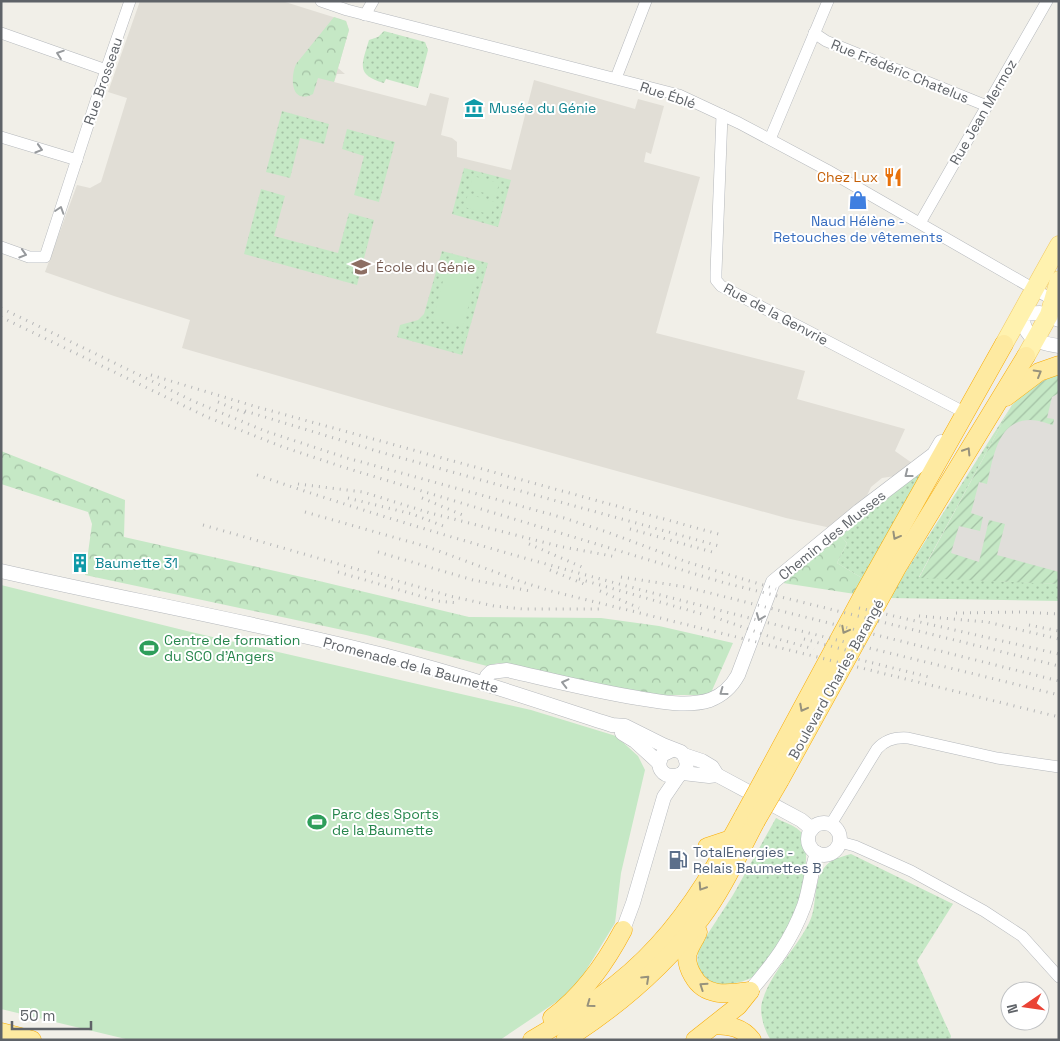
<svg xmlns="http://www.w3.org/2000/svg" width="1060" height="1041" font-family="'Space Grotesk',sans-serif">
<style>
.industrial{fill:#e0deda}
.education{fill:#e1ded6}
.grass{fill:url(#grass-dots)}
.forest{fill:url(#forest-crowns)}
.garden{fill:url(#garden-furrows)}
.pitch{fill:#c5e8c5}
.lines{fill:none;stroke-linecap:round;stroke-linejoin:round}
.minor-casing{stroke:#b5b8bc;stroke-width:12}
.tertiary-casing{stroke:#b5b8bc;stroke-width:15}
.primary-casing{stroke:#f2c960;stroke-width:19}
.trunk-casing{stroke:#f9ab00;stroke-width:19}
.minor{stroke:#fff;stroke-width:11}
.tertiary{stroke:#fff;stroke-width:14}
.primary{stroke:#fff2af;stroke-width:18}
.trunk{stroke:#feeaa1;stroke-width:18}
.rail{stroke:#b6b7b8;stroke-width:3;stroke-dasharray:1 6;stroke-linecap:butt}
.trunk-bridge-casing{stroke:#f9ab00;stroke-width:19;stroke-linecap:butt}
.trunk-bridge{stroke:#feeaa1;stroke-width:18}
.oneway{stroke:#979a9d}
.oneway2{stroke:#97927c}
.labels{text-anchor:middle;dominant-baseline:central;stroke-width:4;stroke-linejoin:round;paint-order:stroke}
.street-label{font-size:14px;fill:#5f6368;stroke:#fff}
.culture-label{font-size:14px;fill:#0d838f;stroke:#fff;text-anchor:start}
.food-label{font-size:14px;fill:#c56008;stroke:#fff;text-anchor:end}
.shop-label{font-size:14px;fill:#366cbe;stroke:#fff}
.education-label{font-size:14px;fill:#785e54;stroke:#fff;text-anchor:start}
.leisure-label{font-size:14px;fill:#27864d;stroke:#fff;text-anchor:start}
.service-label{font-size:14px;fill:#4e5e75;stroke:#fff;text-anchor:start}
</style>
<defs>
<pattern id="grass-dots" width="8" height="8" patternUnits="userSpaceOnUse" patternTransform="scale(1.25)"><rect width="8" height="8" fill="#c5e8c5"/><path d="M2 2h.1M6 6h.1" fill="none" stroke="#a3c0a4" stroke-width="1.8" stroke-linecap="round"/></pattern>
<pattern id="forest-crowns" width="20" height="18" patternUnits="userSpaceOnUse" patternTransform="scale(1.25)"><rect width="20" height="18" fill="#c5e8c5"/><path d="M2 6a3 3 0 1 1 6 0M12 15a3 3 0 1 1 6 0" fill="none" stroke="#a3c0a4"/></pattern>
<pattern id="garden-furrows" width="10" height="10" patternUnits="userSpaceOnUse" patternTransform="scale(1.25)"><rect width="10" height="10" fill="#c5e8c5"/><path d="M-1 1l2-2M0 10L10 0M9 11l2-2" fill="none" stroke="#a3c0a4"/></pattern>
</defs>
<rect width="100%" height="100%" fill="#f1efe8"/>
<path class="industrial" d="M1059,374V584L919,578L1012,405Z"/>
<path class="education" d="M140,1H282L346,21L349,30L338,68L345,74H337L334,82L426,106L430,93L449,98L441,135L452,138L457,142V157L511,170L534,80L635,109L638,99L664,106L651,154L646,152L644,162L700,177L656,333L805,371L797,399L905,429L895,451L912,463L895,476L882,478L871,487L865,500L831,528L786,518L386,407L182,348L190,320L114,296L45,272L77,185L90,188L101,182L127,98L108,92Z"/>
<g class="grass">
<path d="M384,31L425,42L428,50L418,88L386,79L384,83C355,75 362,64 369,40L378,37Z"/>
<path d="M282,111L329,124L324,144L300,138L290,178L266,172Z"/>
<path d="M347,129L395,142L379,202L354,195L364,156L342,149Z"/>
<path d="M464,168L511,180L498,227L452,214Z"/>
<path d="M261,189L285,196L274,236L338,253L349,213L374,220L357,285L244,254Z"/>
<path d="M442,251L488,263L462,355L397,337L400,325L418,320L424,314Z"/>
<path d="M1012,405L919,577L1059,584V601L889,598Z"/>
<path d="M920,472L923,475L862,578L837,563L847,543L840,535Z"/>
<path d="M776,818C783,822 794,825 800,831C813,844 802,900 795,917C790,932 769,964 757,974C745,984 725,985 710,984L697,970L698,949L733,895Z"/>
<path d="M851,854L953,904L917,961L951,1036L950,1040H771C764,1030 758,1011 763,999C772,971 796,949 809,923C818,906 812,884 824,868C830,859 841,857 851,854Z"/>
</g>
<g class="forest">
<path d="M334,17L346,21L349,30L334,82L318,78L313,94C291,105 290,78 296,64Z"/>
<path d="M1,451L125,500L124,537L315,580L469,617L601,618L659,626L733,643L710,695H654L498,663L487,666L366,635L85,575L92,524L88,512L1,484Z"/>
<path d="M840,535L847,543L837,563L862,578L855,594L783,583Z"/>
</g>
<path class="garden" d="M1059,374V393L1052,397L1047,418L1054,419L1053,425C1046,423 1038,420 1030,420C997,420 993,460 987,484L979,482L971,513L983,517L980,531L959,526L951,553L979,562L989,520L1005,524L997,555L1059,572V584L919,578L1012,405C1027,389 1038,382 1059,374Z"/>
<g class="pitch">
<path d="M473,176L499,183L496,196L469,189Z"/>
<path d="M468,194L495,202L491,215L464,207Z"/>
<path d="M450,254L480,262L463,327L433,319Z"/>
<path d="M1,585L191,632L531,710L616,736L638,756L645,770L621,873L615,923L574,990L500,1040H130L1,1009Z"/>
</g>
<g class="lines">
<g class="minor-casing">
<g id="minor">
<path d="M321,1L347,10L679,95L739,123L827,170L1053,300"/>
<path d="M365,15L373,1"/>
<path d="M1,33L106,70"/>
<path d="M814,33L826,41L987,106"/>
<path d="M616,78L646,1"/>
<path d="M722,115L716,272V280L721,286L958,409"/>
<path d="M1,137L77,160"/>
<path d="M770,139L828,1"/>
<path d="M920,223L1047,1"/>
<path d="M1,247L29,257H45L106,70L130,1"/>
<path d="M831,824L877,749C885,740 895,737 908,738L997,758L1059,767"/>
<path d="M840,842L855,846L911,871L984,911L1022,936L1059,977"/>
</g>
</g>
<g class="tertiary-casing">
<g id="tertiary">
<path d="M1059,320L1040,313L1021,314C1025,338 1036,343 1059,346"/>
<path d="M1,571C120,598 240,620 359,649C445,669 528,698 612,725L625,726L663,745L681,752L684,755L702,761L712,767L717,775L801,820L812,829"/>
<path d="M485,684L487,676L491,672L507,670C551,680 594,691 638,698C661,702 688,707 710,700C723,695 732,686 738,675L773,582L859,511L934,454L941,442"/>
<path d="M622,733L635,741L659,763"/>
<path d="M672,750L662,755C648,783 698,783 684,755"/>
<path d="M683,773L709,776L717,775"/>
<circle cx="824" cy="839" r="16"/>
<path d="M623,930L633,903L664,797L679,775"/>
<path d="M750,991C774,963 791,941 804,906C810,889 811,870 817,853"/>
</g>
</g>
<g class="primary-casing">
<g id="primary">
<path d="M1004,344L1059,245"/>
<path d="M1026,356L1049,315L1059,280"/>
</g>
</g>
<g class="trunk-casing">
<g id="trunk">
<path d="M1006,397L1039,372L1059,365"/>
<path d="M767,773L863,595L1004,344"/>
<path d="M780,780L898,566L1026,356"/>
<path d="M707,847L731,839"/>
<path d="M698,932C695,940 688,948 687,957C687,963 690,971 693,976C705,998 729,994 750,991"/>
<path d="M552,1018C583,995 605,964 623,930"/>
<path d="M715,1025C731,1026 742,1027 752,1040"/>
<path d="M1,1032L32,1040"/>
<path d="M532,1040C578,1013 622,985 658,945C693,907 719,861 744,815"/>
<path d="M565,1040C617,1007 664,967 701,918C723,889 739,853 756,821"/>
<path d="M695,1040L738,1006L750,991"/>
</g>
</g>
<use href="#minor" class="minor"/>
<use href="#tertiary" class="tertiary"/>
<use href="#primary" class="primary"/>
<use href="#trunk" class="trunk"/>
<g class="rail">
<path d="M1,308L193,401L265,431L347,458L564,518L607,532L687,562L776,589"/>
<path d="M1,317L207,417L283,447L346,468L725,583L1059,666"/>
<path d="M151,375L257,407L722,535"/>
<path d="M218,402L250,415"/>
<path d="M245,411L380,452L719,546"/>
<path d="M257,475C519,565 790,628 1059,695"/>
<path d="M298,484L363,492L430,513L558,546L617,557"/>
<path d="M348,498L412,514L446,527"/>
<path d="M422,498L465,516"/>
<path d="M305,512L428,547L522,582L551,591L1059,717"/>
<path d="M203,525L450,596L494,606L523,609H602"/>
<path d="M630,529L716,553"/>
<path d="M529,544L582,567"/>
<path d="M378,552L473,580L530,591"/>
<path d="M550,570L584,584"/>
<path d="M338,572L437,601L458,603"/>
<path d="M621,577L686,587L1059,681"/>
<path d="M579,579L702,614"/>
<path d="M600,591L639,608"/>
<path d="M859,608L1059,654"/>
<path d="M956,613L1021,612L1059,614"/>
<path d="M919,616L987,622L1059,639"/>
<path d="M714,617L771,637L814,649"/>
<path d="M1029,625L1059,631"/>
<path d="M804,639L857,653"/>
<path d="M845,656L933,678"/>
</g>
<g class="trunk-bridge-casing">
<g id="trunk-bridge">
<path d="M744,815L767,773"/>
<path d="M756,821L780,780"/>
</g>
</g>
<use href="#trunk-bridge" class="trunk-bridge"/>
</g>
<defs><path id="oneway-chevron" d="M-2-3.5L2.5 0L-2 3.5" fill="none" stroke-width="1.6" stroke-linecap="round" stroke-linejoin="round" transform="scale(1.25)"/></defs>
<g class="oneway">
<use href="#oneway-chevron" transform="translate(60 54) rotate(-161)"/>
<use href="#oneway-chevron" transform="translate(39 149) rotate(17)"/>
<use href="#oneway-chevron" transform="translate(60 210) rotate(-72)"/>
<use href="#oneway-chevron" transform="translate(23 254) rotate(17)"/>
<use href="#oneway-chevron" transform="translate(908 474) rotate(142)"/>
<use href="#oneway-chevron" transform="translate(760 617) rotate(111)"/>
<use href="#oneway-chevron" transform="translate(565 683) rotate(-166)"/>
<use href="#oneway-chevron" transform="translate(723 692) rotate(144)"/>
</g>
<g class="oneway2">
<use href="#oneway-chevron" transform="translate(1038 373) rotate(-30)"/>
<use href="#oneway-chevron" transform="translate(967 451) rotate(-58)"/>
<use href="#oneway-chevron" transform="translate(896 536) rotate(119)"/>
<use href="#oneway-chevron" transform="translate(845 630) rotate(118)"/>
<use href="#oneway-chevron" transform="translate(803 708) rotate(118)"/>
<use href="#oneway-chevron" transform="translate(702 887) rotate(123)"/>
<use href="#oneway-chevron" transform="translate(646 979) rotate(-43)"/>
<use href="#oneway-chevron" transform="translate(703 986) rotate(-146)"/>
<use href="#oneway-chevron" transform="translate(590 1004) rotate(144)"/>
</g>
<defs>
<g id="museum-bare" transform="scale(1.5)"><path d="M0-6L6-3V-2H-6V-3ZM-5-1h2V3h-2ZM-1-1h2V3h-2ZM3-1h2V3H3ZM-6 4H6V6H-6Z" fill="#0f9aa8" stroke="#fff" stroke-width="2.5" paint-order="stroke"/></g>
<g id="restaurant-bare" transform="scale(1.5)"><path d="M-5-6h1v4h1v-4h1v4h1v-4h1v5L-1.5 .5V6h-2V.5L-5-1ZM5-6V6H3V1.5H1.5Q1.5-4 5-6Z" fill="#e8710a" stroke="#fff" stroke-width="2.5" paint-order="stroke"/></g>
<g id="shop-bare" transform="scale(1.5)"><path d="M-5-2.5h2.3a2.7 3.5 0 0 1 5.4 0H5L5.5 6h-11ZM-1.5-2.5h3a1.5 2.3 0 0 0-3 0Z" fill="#3f7fe0" stroke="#fff" stroke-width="2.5" paint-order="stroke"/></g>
<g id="university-bare" transform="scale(1.5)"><path d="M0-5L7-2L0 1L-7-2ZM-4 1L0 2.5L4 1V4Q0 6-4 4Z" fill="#8d6e63" stroke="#fff" stroke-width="2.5" paint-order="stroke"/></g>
<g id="building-bare" transform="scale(1.5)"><path d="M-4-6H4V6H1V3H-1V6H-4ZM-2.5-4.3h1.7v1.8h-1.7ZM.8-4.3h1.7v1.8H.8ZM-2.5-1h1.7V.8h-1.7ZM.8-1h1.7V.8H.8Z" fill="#0f9aa8" stroke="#fff" stroke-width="2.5" paint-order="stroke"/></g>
<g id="stadium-bare" transform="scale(1.5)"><path d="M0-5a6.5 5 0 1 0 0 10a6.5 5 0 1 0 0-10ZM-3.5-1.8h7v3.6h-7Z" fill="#2e9e5b" stroke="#fff" stroke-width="2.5" paint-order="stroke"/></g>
<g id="fuel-bare" transform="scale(1.5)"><path d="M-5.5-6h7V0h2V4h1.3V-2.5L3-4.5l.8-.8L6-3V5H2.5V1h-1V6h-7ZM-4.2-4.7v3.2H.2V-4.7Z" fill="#5c6f8a" stroke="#fff" stroke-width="2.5" paint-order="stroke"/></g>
</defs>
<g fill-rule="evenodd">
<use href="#museum-bare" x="474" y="108"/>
<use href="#restaurant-bare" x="893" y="177"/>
<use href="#shop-bare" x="858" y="200"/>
<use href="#university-bare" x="361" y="267"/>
<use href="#building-bare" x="80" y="563"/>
<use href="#stadium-bare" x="149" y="648"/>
<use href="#stadium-bare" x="317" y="822"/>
<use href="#fuel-bare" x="678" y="860"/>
</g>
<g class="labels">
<g class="street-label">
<text transform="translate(900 71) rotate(22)">Rue Frédéric Chatelus</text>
<text transform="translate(103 81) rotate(-71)">Rue Brosseau</text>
<text transform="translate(668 95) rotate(18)">Rue Éblé</text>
<text transform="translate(983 112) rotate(-60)">Rue Jean Mermoz</text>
<text transform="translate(776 314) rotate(28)">Rue de la Genvrie</text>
<text transform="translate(832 535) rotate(-39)">Chemin des Musses</text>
<text transform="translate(411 665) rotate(15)">Promenade de la Baumette</text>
<text transform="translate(836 679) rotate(-61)">Boulevard Charles Barangé</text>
</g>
<g class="culture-label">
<text x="489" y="108">Musée du Génie</text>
<text x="95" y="563">Baumette 31</text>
</g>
<g class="food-label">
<text x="878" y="177">Chez Lux</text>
</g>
<g class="shop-label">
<text x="858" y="221">Naud Hélène -<tspan x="858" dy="16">Retouches de vêtements</tspan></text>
</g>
<g class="education-label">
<text x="376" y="267">École du Génie</text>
</g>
<g class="leisure-label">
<text x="164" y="640">Centre de formation<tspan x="164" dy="16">du SCO d’Angers</tspan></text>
<text x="332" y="814">Parc des Sports<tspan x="332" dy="16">de la Baumette</tspan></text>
</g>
<g class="service-label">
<text x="693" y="852">TotalEnergies -<tspan x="693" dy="16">Relais Baumettes B</tspan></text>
</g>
</g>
<rect width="1060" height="1041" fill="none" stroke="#5f6368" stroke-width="5"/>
<g transform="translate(1025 1006) rotate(257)"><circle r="24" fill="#ffffff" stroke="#bfc1c3"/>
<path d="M0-4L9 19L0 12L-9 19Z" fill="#ea4335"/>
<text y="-8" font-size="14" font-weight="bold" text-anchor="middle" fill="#5f6368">N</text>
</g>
<path d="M12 1021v8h79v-8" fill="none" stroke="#5f6368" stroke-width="2.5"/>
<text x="20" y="1021" font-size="15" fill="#5f6368" stroke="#ffffff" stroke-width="4" paint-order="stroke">50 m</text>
</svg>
